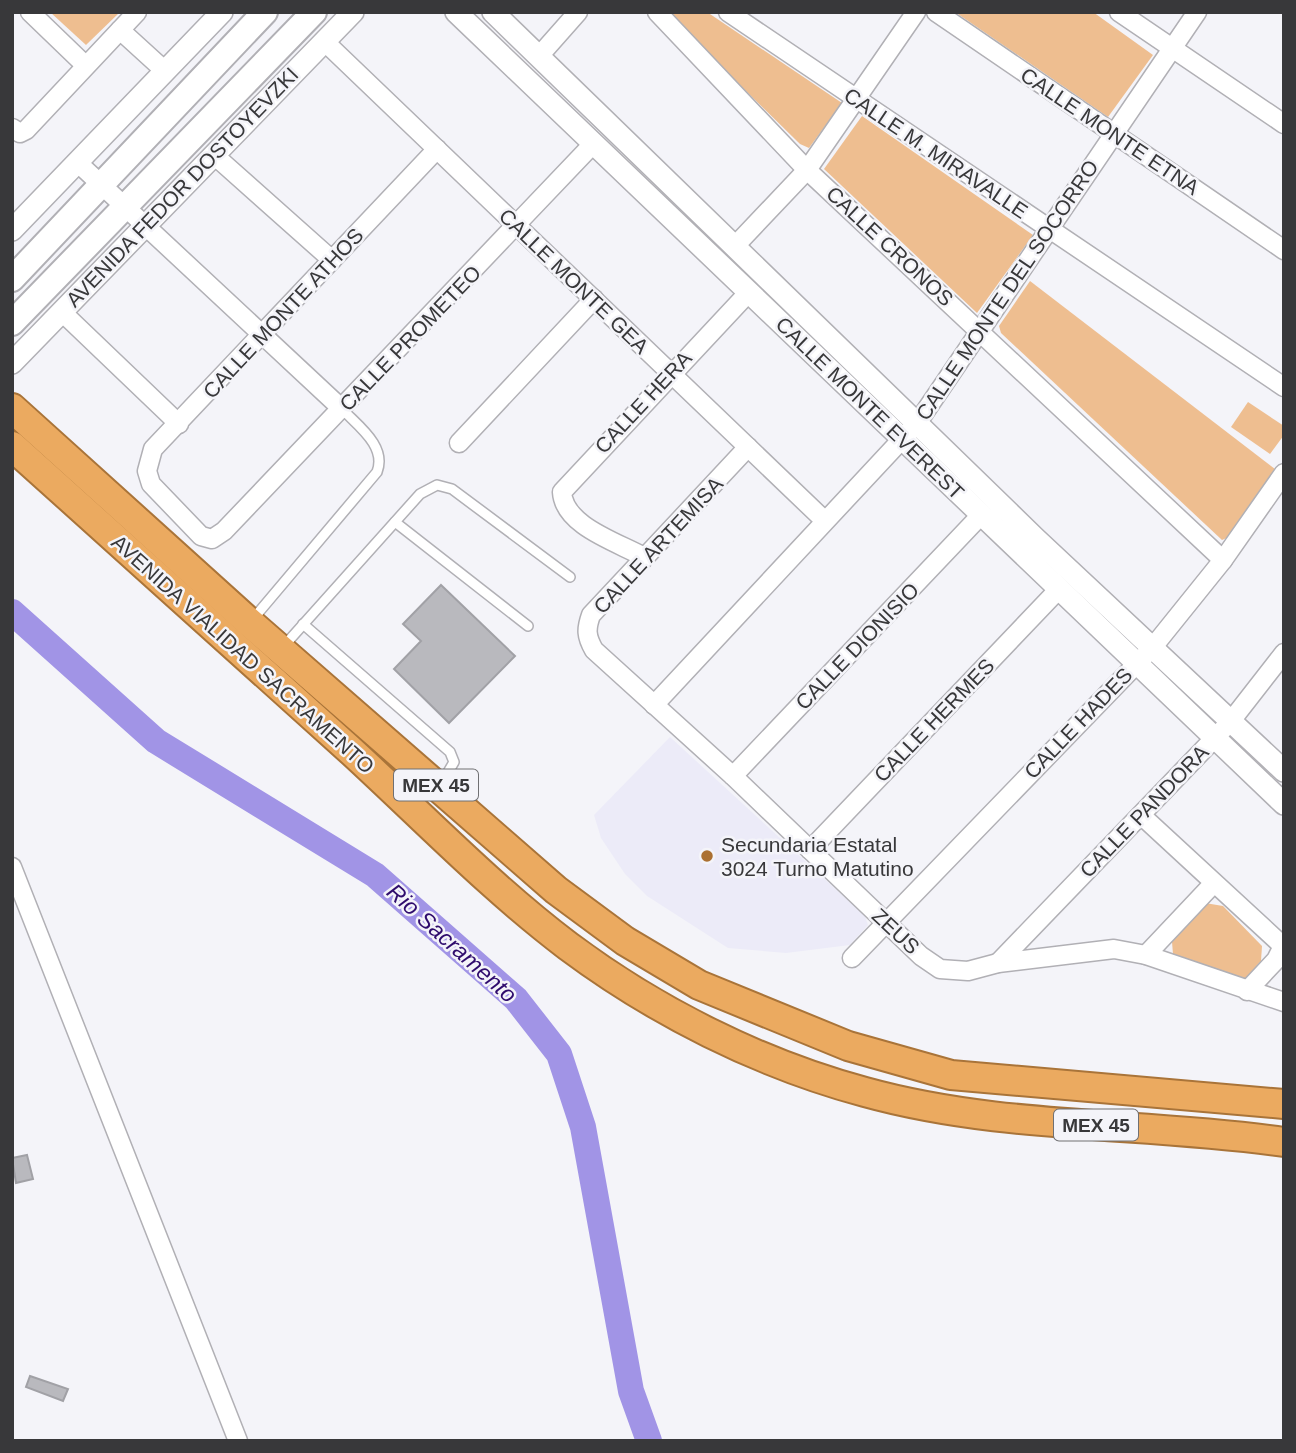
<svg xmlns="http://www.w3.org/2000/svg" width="1296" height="1453" font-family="Helvetica,sans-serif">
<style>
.built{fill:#ecebf8}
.green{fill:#eebe90}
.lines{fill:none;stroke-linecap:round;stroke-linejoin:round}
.river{stroke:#a194e6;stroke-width:26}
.building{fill:#b9b9be;stroke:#a1a1a6;stroke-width:2}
.service-casing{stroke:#b1b0b5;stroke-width:12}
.minor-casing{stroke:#b1b0b5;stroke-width:21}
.tertiary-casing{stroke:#b1b0b5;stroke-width:24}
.secondary-casing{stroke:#b1b0b5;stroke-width:28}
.trunk-casing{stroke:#a97439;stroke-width:32}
.service{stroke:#fff;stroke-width:9}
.minor{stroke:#fff;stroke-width:18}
.tertiary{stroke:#fff;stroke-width:21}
.secondary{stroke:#fff;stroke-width:24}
.trunk{stroke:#ebaa60;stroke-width:28}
.poi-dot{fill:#ab7031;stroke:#f4f4f9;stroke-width:2.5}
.labels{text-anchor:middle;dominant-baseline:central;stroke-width:5;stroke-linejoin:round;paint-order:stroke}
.shield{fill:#f4f4f9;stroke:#707073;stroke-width:2}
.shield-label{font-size:19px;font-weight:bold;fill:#38383a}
.street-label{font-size:21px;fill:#38383a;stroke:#f4f4f9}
.poi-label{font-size:21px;fill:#38383a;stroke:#f4f4f9;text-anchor:start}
.water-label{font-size:23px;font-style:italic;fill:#2f0c6d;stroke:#f4f4f9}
</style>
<rect width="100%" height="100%" fill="#f4f4f9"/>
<path class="built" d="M670,737L865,916L868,925L850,945L786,953L728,948L647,896L625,874L601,838L594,815Z"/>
<g class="green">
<path d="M50,12H120L86,45Z"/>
<path d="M665,12H707L842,103L809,148L800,144Z"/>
<path d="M955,12H1093L1153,55L1108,117Z"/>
<path d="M862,116L1033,235L977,313L824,169Z"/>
<path d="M1030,281L1275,469L1231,536L1222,540L1001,333L999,326Z"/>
<path d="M1248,402L1284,426V435L1270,454L1231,427Z"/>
<path d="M1205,903L1223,906L1262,946L1261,961L1245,979L1173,954L1172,942Z"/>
</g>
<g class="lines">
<path class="river" d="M12,612L156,741L375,875L516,999L559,1054L583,1127L631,1391L649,1441"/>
</g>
<g class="building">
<path d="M441,585L515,656L449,723L394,669L421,641L403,624Z"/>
<path d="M27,1155L33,1179L16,1183L12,1158Z"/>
<path d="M30,1376L68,1389L63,1401L26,1387Z"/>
</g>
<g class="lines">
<g class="service-casing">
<g id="service">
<path d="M395,522L528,626"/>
<path d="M253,619L377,472C387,446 358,426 342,409"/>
<path d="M303,624L450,752L454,762L440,786"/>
<path d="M283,647L420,494L437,485L452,489L570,577"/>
</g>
</g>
<g class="minor-casing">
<g id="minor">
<path d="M30,12L85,65"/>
<path d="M657,12L807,170L1223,560"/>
<path d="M728,12L1284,387"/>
<path d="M936,12L1284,250"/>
<path d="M1119,12L1284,124"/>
<path d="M120,30L165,71"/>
<path d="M324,41L824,520"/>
<path d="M540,55L578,12"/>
<path d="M12,128L20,133L26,130L137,12"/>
<path d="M437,149L153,449L147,471L151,484L201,536L212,539L224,531L593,144"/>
<path d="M214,155L332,260"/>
<path d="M77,162L342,409"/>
<path d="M735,246L807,170L916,12"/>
<path d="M62,312L179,424"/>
<path d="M459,443L594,299"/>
<path d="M748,447L591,615C586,629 586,636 594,650L733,776L921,956L940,969L968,971L998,963L1114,949L1146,955L1284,1002"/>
<path d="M644,557C617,542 564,526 562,492L749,292"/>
<path d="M654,705L918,422L1197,12"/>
<path d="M733,776L981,515"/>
<path d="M1141,815L1283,946L1276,960L1247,991"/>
<path d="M810,850L1058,590"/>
<path d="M12,867L238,1441"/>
<path d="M1146,955L1213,884"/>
<path d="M852,958L1153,647L1223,560L1284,473"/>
<path d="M998,963L1231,721L1284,653"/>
</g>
</g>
<g class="tertiary-casing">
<g id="tertiary">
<path d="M456,12L1284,804"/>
<path d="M493,12L1035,538L1284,771"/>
<path d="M12,230L222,12"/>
<path d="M12,363L353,12"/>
</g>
</g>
<g class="secondary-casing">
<g id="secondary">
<path d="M12,279L265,12"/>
<path d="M12,323L314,12"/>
</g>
</g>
<g class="trunk-casing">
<g id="trunk">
<path d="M12,408L250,623L556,890L625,941L699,985L848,1046L951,1075L1284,1104"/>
<path d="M12,446C124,547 237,648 349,749C421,815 490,887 568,946C655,1011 760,1064 865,1092C1002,1130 1144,1122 1284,1142"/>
</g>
</g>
<use href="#service" class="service"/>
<use href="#minor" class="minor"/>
<use href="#tertiary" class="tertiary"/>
<use href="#secondary" class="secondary"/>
<use href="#trunk" class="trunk"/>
</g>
<circle class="poi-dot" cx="707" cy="856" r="7"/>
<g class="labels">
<g class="shield">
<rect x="394" y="769.5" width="84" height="31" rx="5"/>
<rect x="1054" y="1109.5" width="84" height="31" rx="5"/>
</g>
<g class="shield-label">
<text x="436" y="785">MEX 45</text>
<text x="1096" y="1125">MEX 45</text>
</g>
<g class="street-label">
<text transform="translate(1110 131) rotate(34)">CALLE MONTE ETNA</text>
<text transform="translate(936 153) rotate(34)">CALLE M. MIRAVALLE</text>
<text transform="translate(182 187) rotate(-46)">AVENIDA FEDOR DOSTOYEVZKI</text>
<text transform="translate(890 246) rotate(43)">CALLE CRONOS</text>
<text transform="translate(574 281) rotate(44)">CALLE MONTE GEA</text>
<text transform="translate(1007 290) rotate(-56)">CALLE MONTE DEL SOCORRO</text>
<text transform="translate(283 313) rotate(-47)">CALLE MONTE ATHOS</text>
<text transform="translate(410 338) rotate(-46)">CALLE PROMETEO</text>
<text transform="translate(643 402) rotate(-47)">CALLE HERA</text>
<text transform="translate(870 408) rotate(44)">CALLE MONTE EVEREST</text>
<text transform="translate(658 545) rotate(-47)">CALLE ARTEMISA</text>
<text transform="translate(857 646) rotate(-46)">CALLE DIONISIO</text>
<text transform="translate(243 654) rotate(42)">AVENIDA VIALIDAD SACRAMENTO</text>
<text transform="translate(934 720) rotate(-46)">CALLE HERMES</text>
<text transform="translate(1078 723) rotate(-46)">CALLE HADES</text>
<text transform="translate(1144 811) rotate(-46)">CALLE PANDORA</text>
<text transform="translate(896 931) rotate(43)">ZEUS</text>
</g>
<g class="poi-label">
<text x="721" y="844">Secundaria Estatal<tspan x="721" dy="24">3024 Turno Matutino</tspan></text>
</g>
<g class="water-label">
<text transform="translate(452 943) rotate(42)">Rio Sacramento</text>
</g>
</g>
<rect width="1296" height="1453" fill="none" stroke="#38383a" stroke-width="28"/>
</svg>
